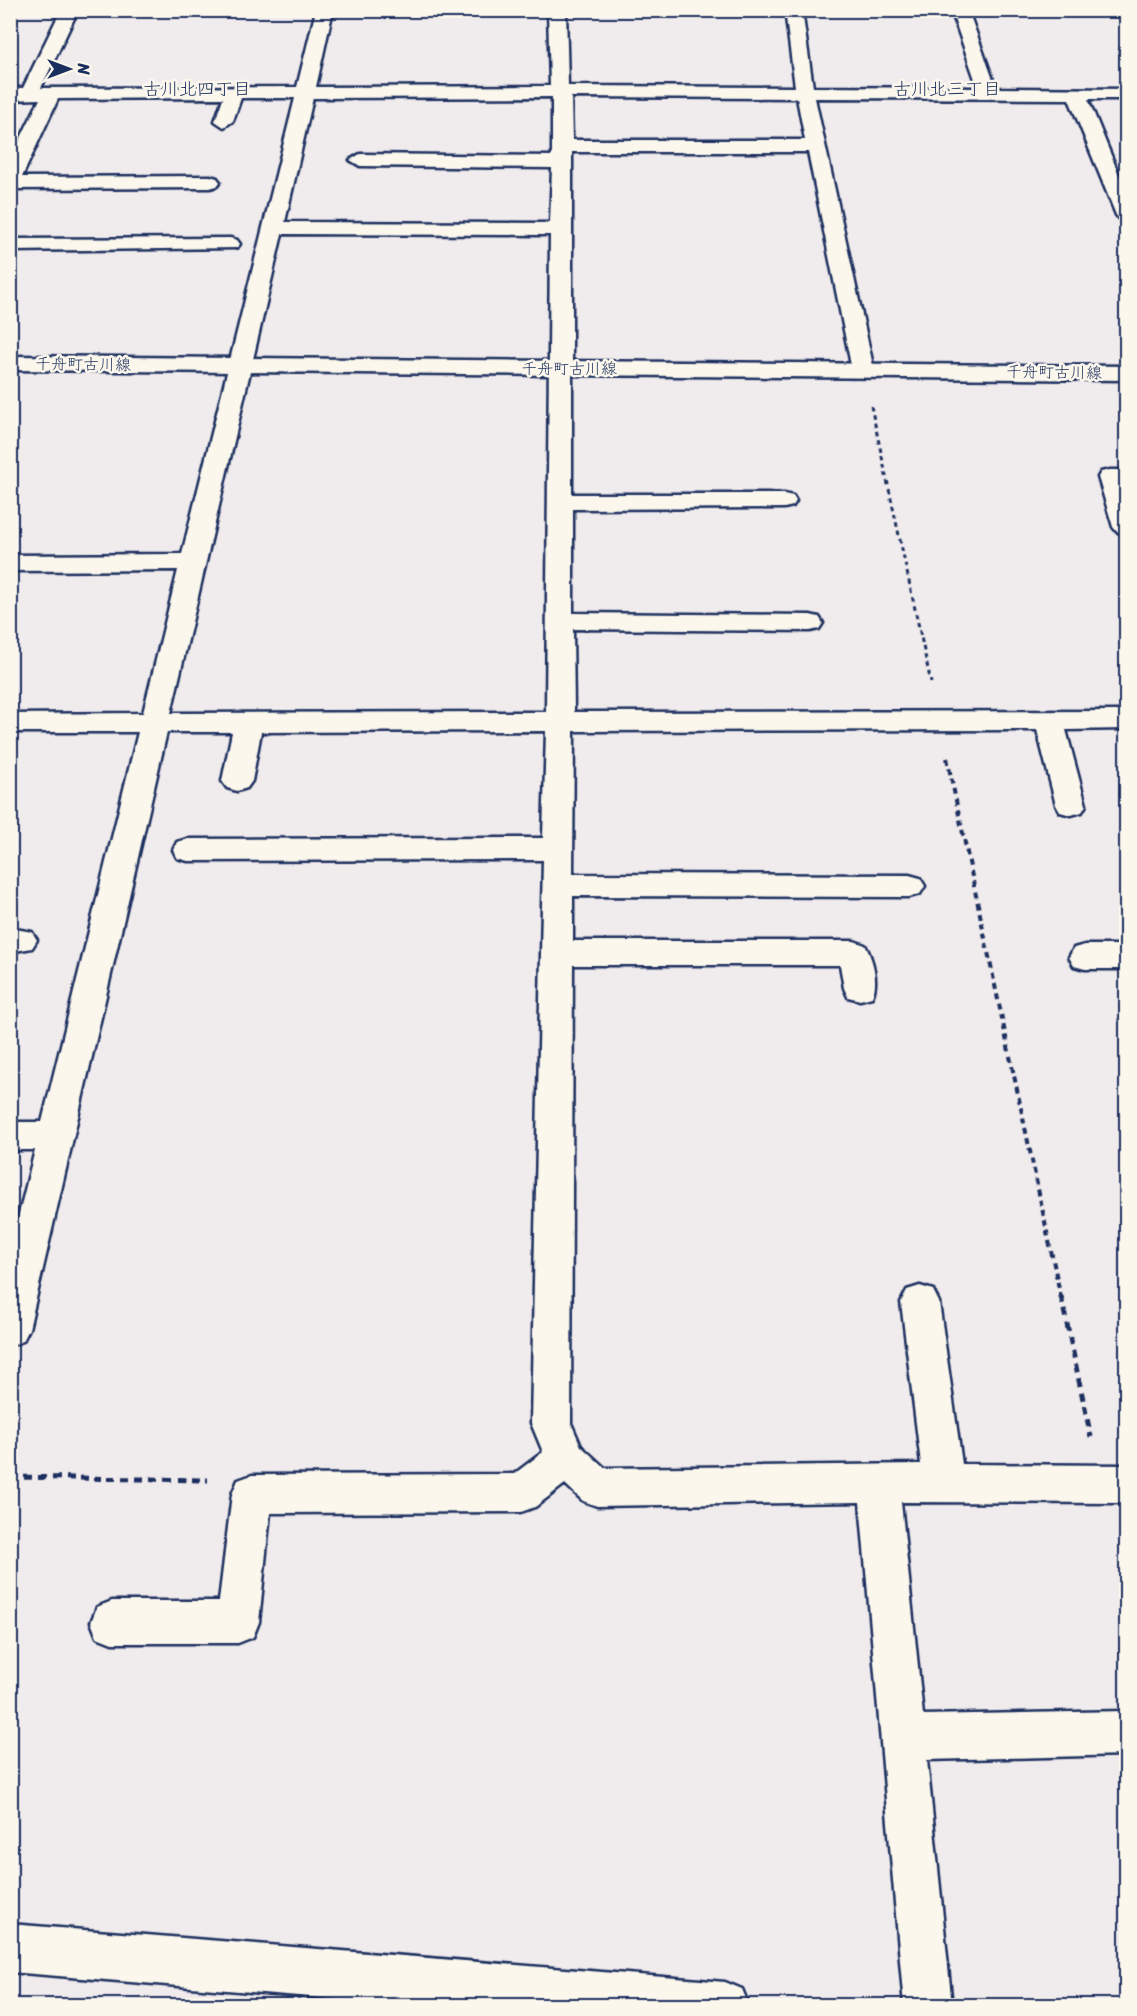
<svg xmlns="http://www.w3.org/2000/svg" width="1137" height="2016" font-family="Sriracha,'Klee One',sans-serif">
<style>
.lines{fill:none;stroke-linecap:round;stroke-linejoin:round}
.minor-casing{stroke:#1b2f5e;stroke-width:5}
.tertiary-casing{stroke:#1b2f5e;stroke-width:5}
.path-far2{stroke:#1b2f5e;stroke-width:3;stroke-dasharray:4.5 4;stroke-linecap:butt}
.path-far1{stroke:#1b2f5e;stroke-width:4;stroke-dasharray:6 4.5;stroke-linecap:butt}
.path{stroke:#1b2f5e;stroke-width:5;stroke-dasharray:8 6;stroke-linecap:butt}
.minor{fill:#fbf7ec;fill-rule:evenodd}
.tertiary{fill:#fbf7ec;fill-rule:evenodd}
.labels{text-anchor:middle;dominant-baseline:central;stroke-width:5;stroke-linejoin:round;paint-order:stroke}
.far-street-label{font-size:16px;fill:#1b2f5e;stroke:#fbf7ec}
.far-neighbourhood-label{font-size:18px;fill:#1b2f5e;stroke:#fbf7ec}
</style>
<rect width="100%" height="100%" fill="#f0ebec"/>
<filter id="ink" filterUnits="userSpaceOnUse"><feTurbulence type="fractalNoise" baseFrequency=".0167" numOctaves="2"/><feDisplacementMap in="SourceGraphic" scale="12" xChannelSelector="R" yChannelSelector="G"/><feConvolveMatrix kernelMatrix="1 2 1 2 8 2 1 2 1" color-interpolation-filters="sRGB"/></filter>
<g filter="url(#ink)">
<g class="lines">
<g class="minor-casing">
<g id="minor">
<path d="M61,10H78L41,88L297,87L316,10H333L316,87L550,86L548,10H566L568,86L795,87L785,10H802L813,87L978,88L951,10H968L996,88L1126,89V99H1088L1126,192V221L1119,219L1116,215L1069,99L815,98L874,370L871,375H855L852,370L808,152H572V494H784L793,496L796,501L793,506L784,508L573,509V613L810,615L819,617L823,623L819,629L810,631L573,629L574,712L1126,711V729L1066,730L1086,805L1082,812L1071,815L1060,812L1056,805L1037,730L574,731L573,874L909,875L920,878L925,886L920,894L909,897L573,896V941H854L865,945C873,959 879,982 872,997L860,1000L848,997L844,988L840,965H573L571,1423L581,1446L605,1468L921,1464L901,1302L907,1290L920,1286L933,1290L939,1302L962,1464L1126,1465V1503L901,1502L923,1715L1126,1711V1755L927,1760L952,2006H904L860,1502L597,1506L583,1501L565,1484L535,1507L521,1512L270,1513L259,1622L253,1637L238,1643H112L97,1637L91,1622L97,1607L112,1601H219L232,1494L238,1480L252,1475L514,1474L543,1452L531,1423L543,860L188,861L177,858L173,850L177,842L188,839L543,838L546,731L261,732L252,781L247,788L237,791L227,788L222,781L232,732H167L29,1329L23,1341L10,1346V1250L35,1150H10V1122H42L138,732H10V714L143,713L178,570L10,571V555L182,554L295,98H241L233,121L224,127L215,121L223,98L58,99L22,177L210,176L217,178L220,182L217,186L210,188L10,189V160L40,99L10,100V88H23ZM552,97V156L360,154L350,160L360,166L552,168L550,223L285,222L313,98ZM571,97L797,98L805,140H572ZM282,234L550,235L546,712L171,713Z"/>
<path d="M230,238L237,240L240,244L237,248L10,251V239Z"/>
<path d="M1110,470H1126V534L1117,532L1113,527L1098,477L1101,472Z"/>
<path d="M10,928L32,932L37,940L32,948L10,952Z"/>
<path d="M1085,945H1126V969H1085L1074,966L1069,957L1074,948Z"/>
<path d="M10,1924L725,1982L742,1989L749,2006H420L10,1972Z"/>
</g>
</g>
<g class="tertiary-casing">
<path id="tertiary" d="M10,356L1126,366V380L10,370Z"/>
</g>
<path class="path-far2" d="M871,406L931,683"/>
<path class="path-far1" d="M947,758L1061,1298"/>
<g class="path">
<path d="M1061,1296L1091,1437"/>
<path d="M10,1477L208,1480"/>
</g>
<use href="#minor" class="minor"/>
<use href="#tertiary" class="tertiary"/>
</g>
</g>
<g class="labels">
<g class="far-street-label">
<text transform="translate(83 364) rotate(1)">千舟町古川線</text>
<text x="569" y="368">千舟町古川線</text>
<text transform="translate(1054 372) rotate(1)">千舟町古川線</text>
</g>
<g class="far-neighbourhood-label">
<text x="197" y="89">古川北四丁目</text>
<text x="947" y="89">古川北三丁目</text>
</g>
</g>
<rect width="1137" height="2016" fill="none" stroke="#fbf7ec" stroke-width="36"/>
<rect x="18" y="18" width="1101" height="1980" fill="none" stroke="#1b2f5e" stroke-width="2" filter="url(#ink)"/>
<g transform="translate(69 69) rotate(90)" stroke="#fbf7ec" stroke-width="4.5" paint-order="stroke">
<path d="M0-4.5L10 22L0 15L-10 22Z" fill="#1b2f5e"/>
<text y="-9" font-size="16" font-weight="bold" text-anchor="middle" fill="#1b2f5e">N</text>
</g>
</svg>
